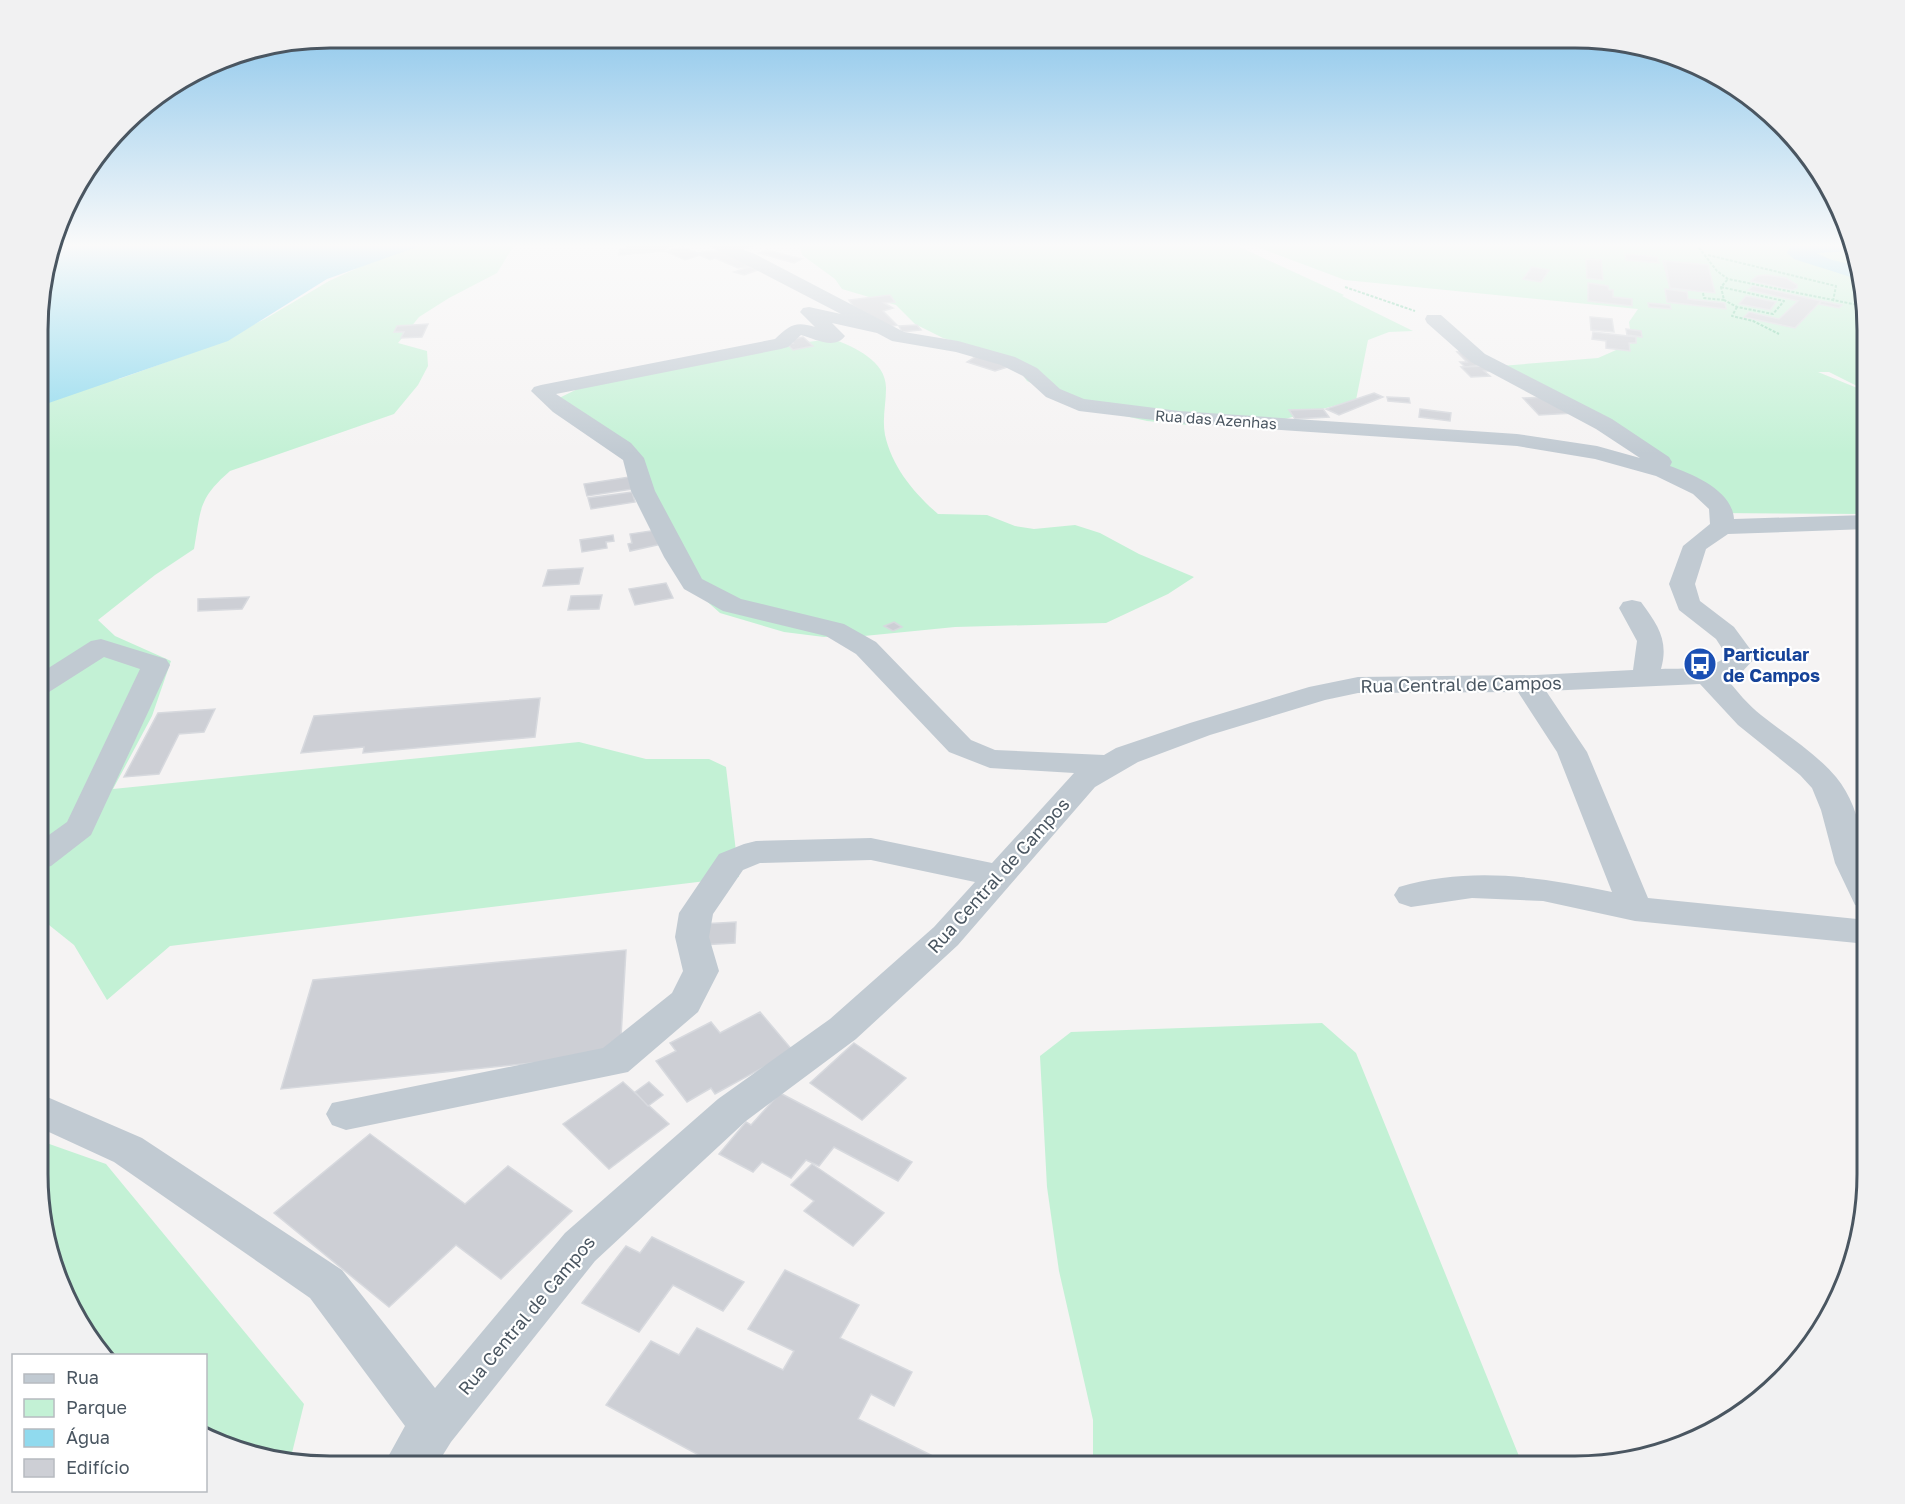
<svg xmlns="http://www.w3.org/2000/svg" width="1905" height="1504" font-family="'Golos Text',sans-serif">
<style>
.green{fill:#c3f1d5}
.water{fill:#90daee}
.building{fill:#cdcfd5;stroke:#d7d9de;stroke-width:1.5}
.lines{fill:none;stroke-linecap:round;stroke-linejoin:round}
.path{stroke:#7ad0a6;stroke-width:2;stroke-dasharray:3 1.5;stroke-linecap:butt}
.minor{fill:#c1cad2;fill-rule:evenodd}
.labels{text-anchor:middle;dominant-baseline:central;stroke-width:4.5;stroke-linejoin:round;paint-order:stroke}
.far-street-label{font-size:15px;fill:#4a5661;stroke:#fff}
.transit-label{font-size:18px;font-weight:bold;fill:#164399;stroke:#fff;text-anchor:start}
.street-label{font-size:18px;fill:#4a5661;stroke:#fff}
.rim{fill:none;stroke:#4a5661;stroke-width:3}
</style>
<rect width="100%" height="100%" fill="#f5f3f3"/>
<g class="green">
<path d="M423,244H520L513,247L497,273L449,298L419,317L398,343L427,351L428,366L418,385L394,414L230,471C198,499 201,509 194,549L155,575L98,620L115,636L171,661L152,716L113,789L579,742L646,759H709L726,767L739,877L170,946L107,1000L74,945L39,917L40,394L87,380L119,379L197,351L265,319L329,281L382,257Z"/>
<path d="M799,244H1233L1344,295L1342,296L1413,331L1389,332L1368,340L1356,400L1270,423L1189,425L1147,421L1081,406L1027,381L1015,364L993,352L943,338L915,324L896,305L842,289L835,279L802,255Z"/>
<path d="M1249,244H1850L1867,329V391L1829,372H1818L1867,392V514L1717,513L1610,425L1501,366L1598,358L1632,343L1629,322L1638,309L1345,280Z"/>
<path d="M833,339C854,347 887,361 886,389C886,404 882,419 885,435C892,467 914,493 938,514L987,515L1015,526L1034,529L1075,525L1100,533L1139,554L1194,577L1168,594L1106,623L955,627L864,636L824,637L784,632L720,613L702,597L627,445L555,400L602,377L764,347Z"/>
<path d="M1322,1023L1356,1053L1523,1466H1093V1420L1059,1271L1047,1187L1040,1056L1071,1032Z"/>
<path d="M38,1140L106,1164L304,1404L290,1461L218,1444L206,1437V1356L107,1355L67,1303L38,1194Z"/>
</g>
<g class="water">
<path d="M56,244H425L327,279L228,341L40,406V291Z"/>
<path d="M1791,244H1850L1852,251L1816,253L1832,260L1855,265L1857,279L1794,259L1787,253Z"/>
</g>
<g class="building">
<path d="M627,244H673L672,247H667L666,251L619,255L620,249H626Z"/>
<path d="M718,244H759L737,251Z"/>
<path d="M683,247L697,253L723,249L761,265L738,268L715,258L710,260L700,255L685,260L665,251Z"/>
<path d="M767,250L802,259L794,263L759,253Z"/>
<path d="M1625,254L1657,257L1659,263L1626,260Z"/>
<path d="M1586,259L1601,260L1603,280L1587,278Z"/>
<path d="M1663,261L1705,265L1714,292L1670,288Z"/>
<path d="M1665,261L1708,265L1715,293L1670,288Z"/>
<path d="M749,267L758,270L744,275L734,272Z"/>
<path d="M1532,267L1549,270L1541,282L1523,279Z"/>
<path d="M1766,275L1786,278L1797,285V288L1792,290L1751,281L1757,276Z"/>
<path d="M1588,283L1608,286L1609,290H1613V297L1632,299V306L1588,301Z"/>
<path d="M1753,286L1821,301L1795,328L1744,317L1749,312L1779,319L1798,301L1748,290Z"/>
<path d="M1665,289L1687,292L1688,299L1725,303L1726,309L1667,302Z"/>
<path d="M890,295L895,302L884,303L893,308L883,311L897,325L889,327L853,306L849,300Z"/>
<path d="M1746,296L1776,302L1770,310L1739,304Z"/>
<path d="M1821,301L1842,305L1839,308L1819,304Z"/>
<path d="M1648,303L1670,305L1671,309L1649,307Z"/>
<path d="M1590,317L1612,319L1614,332L1591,330Z"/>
<path d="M428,324L422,337L401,338L404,332H394L397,326Z"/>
<path d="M917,325L921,330L902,332L899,326Z"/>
<path d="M1626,329L1641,331L1642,337L1627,335Z"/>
<path d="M1593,332L1636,337V343H1629L1630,351L1606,348V341L1592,339Z"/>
<path d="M803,337L813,346L793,350L787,344L793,343L790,340Z"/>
<path d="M1471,351L1486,365L1465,367L1460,362H1467L1457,352Z"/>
<path d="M978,355L1011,366L995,371L967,362Z"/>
<path d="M1486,366L1490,371H1484L1490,376L1471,377L1461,367Z"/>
<path d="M1374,393L1383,397L1339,415L1326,409Z"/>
<path d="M1387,397L1409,398L1410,403L1388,401Z"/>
<path d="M1549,397L1577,413L1539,415L1523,398Z"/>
<path d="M1323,409L1329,417L1295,419L1289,410Z"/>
<path d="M1420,409L1451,413L1450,421L1419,417Z"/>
<path d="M629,477L633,489L587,496L584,484Z"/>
<path d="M632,492L635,502L591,509L588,498Z"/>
<path d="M657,530L662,544L630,551L628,544L632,543L630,534Z"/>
<path d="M613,535L614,541L606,542L607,548L582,552L580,540Z"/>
<path d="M583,568L579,584L543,586L548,570Z"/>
<path d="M666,583L673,598L635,605L629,589Z"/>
<path d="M602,595L599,609L568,610L571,596Z"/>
<path d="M249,597L242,609L198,611V599Z"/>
<path d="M894,622L902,627L893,631L884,626Z"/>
<path d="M540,698L535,737L363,753L364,747L301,753L314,716Z"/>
<path d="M215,709L204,732L179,734L159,774L124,777L158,713Z"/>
<path d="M736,922L735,943L701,945L702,924Z"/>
<path d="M626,950L620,1054L281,1089L313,980Z"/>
<path d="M760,1012L793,1051L715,1094L711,1088L687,1102L656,1061L676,1051L670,1043L711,1022L720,1033Z"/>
<path d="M854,1043L906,1078L862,1120L810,1083Z"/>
<path d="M623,1082L669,1124L609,1169L563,1124Z"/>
<path d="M649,1082L663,1095L648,1106L635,1092Z"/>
<path d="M780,1093L912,1162L898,1181L834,1147L819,1166L806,1160L791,1178L762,1162L753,1172L719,1154L746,1122L751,1125Z"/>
<path d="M370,1134L465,1204L508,1166L572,1211L501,1279L456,1245L389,1307L274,1213Z"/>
<path d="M812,1164L884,1213L853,1246L804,1211L814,1201L791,1185Z"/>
<path d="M652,1237L744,1282L723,1311L673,1285L639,1332L582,1303L626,1246L640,1253Z"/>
<path d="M785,1270L859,1305L840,1338L912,1372L894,1406L871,1394L858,1419L953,1466H719L606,1405L651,1341L679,1355L697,1328L783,1370L794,1351L748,1329Z"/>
</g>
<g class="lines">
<g class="path">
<path d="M1696,244L1717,271L1728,279L1863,306"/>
<path d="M1708,255L1836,286L1833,301"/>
<path d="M1345,287L1415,311"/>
<path d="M1721,287L1784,301L1773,314L1737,307L1724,300"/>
<path d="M1703,293L1704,298L1724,300L1721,287L1728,279"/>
<path d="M1737,307L1732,316L1753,321L1779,334"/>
</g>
<g class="minor">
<path d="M706,244H728L755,254L904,332L958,341L1015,357L1037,368L1060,389L1084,399L1179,411L1517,434L1597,446L1640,458L1596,429L1471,362L1427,323L1425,319L1427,315H1441L1485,354L1612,419L1669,457L1672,462L1670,466C1694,475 1732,490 1734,519L1867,515V529L1728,534L1706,549L1695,584L1700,601L1734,627L1756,657L1739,675L1726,678C1737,691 1748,705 1761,715C1786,735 1815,752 1836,777C1865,812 1867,866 1867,909L1855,905L1835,863L1821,810L1812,788L1800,775L1738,725L1700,684L1546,691L1587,752L1648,898L1867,920V944L1635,921L1543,901L1472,898L1411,907L1399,903L1394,895L1399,887C1472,866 1540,877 1612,892L1557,752L1518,692L1358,693L1325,700L1210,735L1138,762L1095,787L958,945L856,1039L746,1121L595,1261L451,1442L436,1466H383L405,1426L310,1298L114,1162L38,1127V1093L142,1138L342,1270L435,1388L565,1233L718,1099L830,1019L934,927L975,882L871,860L760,863L743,870L713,914L709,937L719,971L698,1012L628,1072L346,1130L332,1125L326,1114L332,1103L603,1048L672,993L683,971L675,937L679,913L719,854L744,844L756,841L871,838L992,863L1074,773L990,768L949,752L856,654L826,636L723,611L684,589L664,557L631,491L623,460L553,412L531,391L534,387L541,385L775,339C790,325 795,321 815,327L800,312L803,308L809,307L841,314ZM832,323L877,333L892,341L956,352L1001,365L1023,376L1046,397L1079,411L1179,423L1517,446L1595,459L1656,476L1693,494L1709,509L1710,524L1683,546L1669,584L1679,610L1716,639L1727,656C1710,671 1683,668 1661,669C1669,641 1658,625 1641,602L1632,600L1623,602L1619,608L1637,641L1633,670L1536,675L1358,677L1309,687L1190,723L1116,748L1104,755L995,750L971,740L876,642L844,624L741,599L702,579L655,491L644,458L631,443L556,394L781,349L788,347L801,335C815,339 835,350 845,336Z"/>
<path d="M101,639L166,659L170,665L91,835L51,866L39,869V842L67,822L140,669L104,657L49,692L39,694V674L91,641Z"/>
</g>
</g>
<linearGradient id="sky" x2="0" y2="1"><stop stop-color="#85c3ea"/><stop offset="0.54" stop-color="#fafafa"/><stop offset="1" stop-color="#fafafa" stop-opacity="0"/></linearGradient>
<rect width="1905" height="454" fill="url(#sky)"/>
<defs>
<g id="bus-disc" transform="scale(1.725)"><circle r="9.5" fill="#1a4fb4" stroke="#fff"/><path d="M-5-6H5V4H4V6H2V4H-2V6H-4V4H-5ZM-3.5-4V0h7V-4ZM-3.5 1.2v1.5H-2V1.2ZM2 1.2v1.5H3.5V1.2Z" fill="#fff"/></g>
</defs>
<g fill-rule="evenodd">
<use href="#bus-disc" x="1700" y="664"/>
</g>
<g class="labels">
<g class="far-street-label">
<text transform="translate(1216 419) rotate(4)">Rua das Azenhas</text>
</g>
<g class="transit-label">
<text x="1723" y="654">Particular<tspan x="1723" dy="21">de Campos</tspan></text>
</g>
<g class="street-label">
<text transform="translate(1461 684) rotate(-1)">Rua Central de Campos</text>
<text transform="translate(998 875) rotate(-48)">Rua Central de Campos</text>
<text transform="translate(526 1315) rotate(-50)">Rua Central de Campos</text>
</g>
</g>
<path d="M0 0H1905V1504H0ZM330 48H1575A282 282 0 0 1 1857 330V1174A282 282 0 0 1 1575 1456H330A282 282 0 0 1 48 1174V330A282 282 0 0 1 330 48Z" fill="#f1f1f2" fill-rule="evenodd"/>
<path class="rim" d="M330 48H1575A282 282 0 0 1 1857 330V1174A282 282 0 0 1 1575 1456H330A282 282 0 0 1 48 1174V330A282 282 0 0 1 330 48Z"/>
<rect x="12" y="1354" width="195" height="138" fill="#ffffff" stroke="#b7bbc0" stroke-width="1.5"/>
<rect x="24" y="1374" width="30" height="9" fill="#c1cad2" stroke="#b7bbc0" stroke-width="1.5"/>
<text x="66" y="1384" font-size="18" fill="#4a5661">Rua</text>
<rect x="24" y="1399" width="30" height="18" fill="#c3f1d5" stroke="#b7bbc0" stroke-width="1.5"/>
<text x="66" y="1414" font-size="18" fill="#4a5661">Parque</text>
<rect x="24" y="1429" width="30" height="18" fill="#90daee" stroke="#b7bbc0" stroke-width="1.5"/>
<text x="66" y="1444" font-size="18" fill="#4a5661">Água</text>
<rect x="24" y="1459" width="30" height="18" fill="#cdcfd5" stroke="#b7bbc0" stroke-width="1.5"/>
<text x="66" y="1474" font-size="18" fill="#4a5661">Edifício</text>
</svg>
